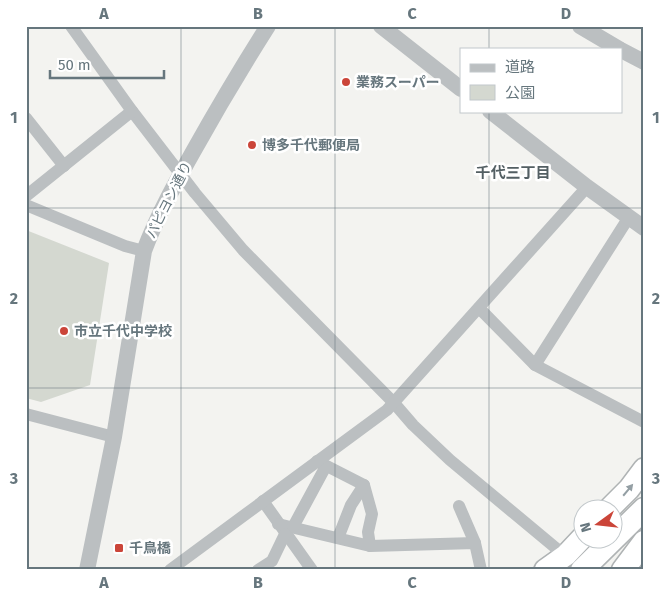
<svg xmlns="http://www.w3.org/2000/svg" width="670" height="596" font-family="'Fira Sans','Noto Sans JP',sans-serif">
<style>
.green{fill:#d4d8d0}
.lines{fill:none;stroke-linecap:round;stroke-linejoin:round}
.trunk-casing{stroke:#afb3b4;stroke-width:24}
.motorway-casing{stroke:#afb3b4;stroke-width:25}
.minor{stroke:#bbbfc1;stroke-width:12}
.tertiary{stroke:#bbbfc1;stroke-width:16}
.trunk{stroke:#fff;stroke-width:21}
.motorway{stroke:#fff;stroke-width:22}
.oneway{fill:#949fa4}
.grid{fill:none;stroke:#66767d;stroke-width:1;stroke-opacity:0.55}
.poi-dot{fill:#cb4539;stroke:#fff;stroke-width:2}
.labels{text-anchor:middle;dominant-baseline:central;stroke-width:5;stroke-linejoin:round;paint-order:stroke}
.poi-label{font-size:14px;font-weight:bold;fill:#66767d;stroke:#fff;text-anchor:start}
.street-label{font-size:14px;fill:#66767d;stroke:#fff}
.neighbourhood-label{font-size:15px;font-weight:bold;fill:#535f63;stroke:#fff}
.neatline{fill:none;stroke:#66767d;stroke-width:2}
.grid-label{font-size:16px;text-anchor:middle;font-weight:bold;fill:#66767d}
</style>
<rect width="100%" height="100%" fill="#f3f3f0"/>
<path class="green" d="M26,230L109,263L90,385L41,402L26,398Z"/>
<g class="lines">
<g class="trunk-casing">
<g id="trunk">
<path d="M610,508L629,489L644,469"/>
<path d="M545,570L566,555L582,538"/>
</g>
</g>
<g class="motorway-casing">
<g id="motorway">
<path d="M582,570L644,509"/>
<path d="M623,570L644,542"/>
</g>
</g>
<g class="minor">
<path d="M71,26L132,111L195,193L243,250L394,403L413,425L450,460L569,559"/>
<path d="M26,118L64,166"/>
<path d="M26,196L132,111"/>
<path d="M26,205L125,246L144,251"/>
<path d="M479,308L535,365L644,422"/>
<path d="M535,365L629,217"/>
<path d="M26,414L114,437"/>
<path d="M317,461L364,485L372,514L368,532L370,546"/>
<path d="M263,501L312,570"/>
<path d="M459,506L475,543"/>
<path d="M278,524L370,546L475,543L481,570"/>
<path d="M293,527L326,466"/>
<path d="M338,538L351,505L364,485"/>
<path d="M170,570L387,410L587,187"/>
<path d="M258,570L272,561L285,534"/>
</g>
<g class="tertiary">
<path d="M381,26L461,89"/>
<path d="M580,26L619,49"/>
<path d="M621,50L644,62"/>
<path d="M490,111L587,187L644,228"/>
<path d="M87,570L114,437L144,251C157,216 175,184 193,152C217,109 242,67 268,26"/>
</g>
<use href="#trunk" class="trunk"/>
<use href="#motorway" class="motorway"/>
</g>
<defs><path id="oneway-solid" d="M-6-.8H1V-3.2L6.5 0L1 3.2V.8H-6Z" transform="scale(1.25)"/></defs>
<use class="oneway" href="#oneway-solid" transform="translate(628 490) rotate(-50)"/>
<path class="grid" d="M181,26V570M335,26V570M489,26V49M489,111V570M26,208H644M26,388H644"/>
<g class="poi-dot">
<circle cx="346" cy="82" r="5"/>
<circle cx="252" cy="145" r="5"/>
<circle cx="64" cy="331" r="5"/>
<rect x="114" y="543" width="10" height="10" rx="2.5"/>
</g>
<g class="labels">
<g class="poi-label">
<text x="356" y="82">業務スーパー</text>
<text x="262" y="145">博多千代郵便局</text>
<text x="74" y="331">市立千代中学校</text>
<text x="129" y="548">千鳥橋</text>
</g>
<g class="street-label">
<text transform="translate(169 200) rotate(-63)">パピヨン通り</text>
</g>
<g class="neighbourhood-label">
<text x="513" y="173">千代三丁目</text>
</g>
</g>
<rect width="670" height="596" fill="none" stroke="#ffffff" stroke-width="55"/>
<rect x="460" y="48" width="162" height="65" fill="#ffffff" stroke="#c2c8cb"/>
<rect x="470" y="64" width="25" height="8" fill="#bbbfc1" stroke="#c2c8cb"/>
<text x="505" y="72" font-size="15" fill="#66767d">道路</text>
<rect x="470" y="85" width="25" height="15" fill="#d4d8d0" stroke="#c2c8cb"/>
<text x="505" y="98" font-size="15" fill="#66767d">公園</text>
<g transform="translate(598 524) rotate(255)"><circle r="24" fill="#ffffff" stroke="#c2c8cb"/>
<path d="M0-4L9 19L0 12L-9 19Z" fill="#cb4539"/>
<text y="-8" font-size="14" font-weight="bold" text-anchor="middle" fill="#66767d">N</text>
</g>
<path d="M50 70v8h114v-8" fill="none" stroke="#66767d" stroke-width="2.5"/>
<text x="58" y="70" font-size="15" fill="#66767d" stroke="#ffffff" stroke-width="4" paint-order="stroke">50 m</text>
<rect x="28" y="28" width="614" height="540" class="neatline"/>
<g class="grid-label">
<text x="104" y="19">A</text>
<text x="258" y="19">B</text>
<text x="412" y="19">C</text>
<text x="566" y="19">D</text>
<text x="14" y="123">1</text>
<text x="656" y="123">1</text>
<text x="14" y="304">2</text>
<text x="656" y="304">2</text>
<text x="14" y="484">3</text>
<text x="656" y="484">3</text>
<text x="104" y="588">A</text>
<text x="258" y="588">B</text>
<text x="412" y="588">C</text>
<text x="566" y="588">D</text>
</g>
</svg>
